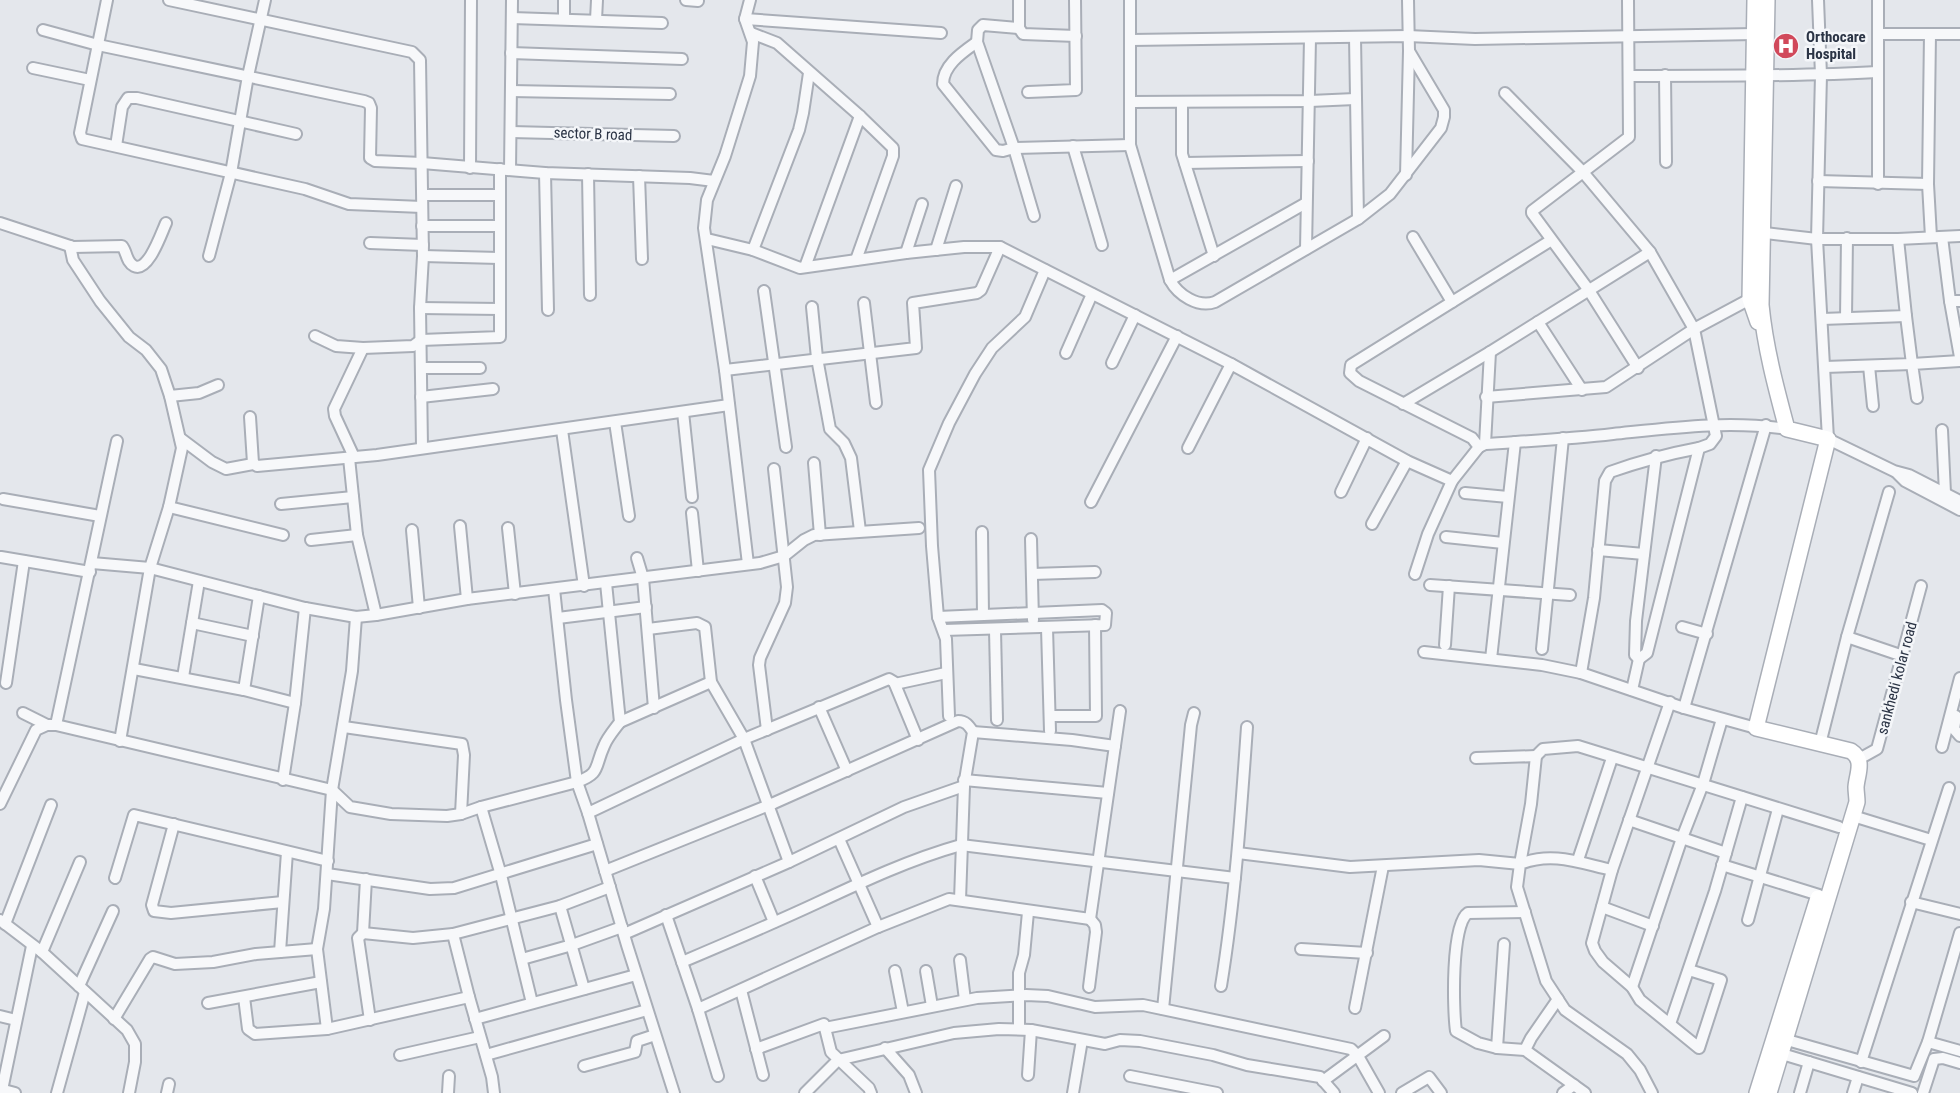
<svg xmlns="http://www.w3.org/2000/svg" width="1960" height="1093" font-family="'Roboto Condensed',sans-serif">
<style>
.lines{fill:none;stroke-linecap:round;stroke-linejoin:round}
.street-casing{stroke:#a9aeb7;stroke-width:14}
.secondary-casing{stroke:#a9aeb7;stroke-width:18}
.street{stroke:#f7f8fa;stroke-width:10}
.secondary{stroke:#fff;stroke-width:15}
.labels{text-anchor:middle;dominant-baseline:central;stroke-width:5;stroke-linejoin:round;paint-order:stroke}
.poi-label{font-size:15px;font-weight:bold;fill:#2b3445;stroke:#f4f6f9;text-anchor:start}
.street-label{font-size:15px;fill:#2b3445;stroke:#f4f6f9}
</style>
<rect width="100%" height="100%" fill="#e4e7ec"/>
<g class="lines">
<g class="street-casing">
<g id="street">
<path d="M107,0L80,133L82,139L305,189L349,204L422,207"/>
<path d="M169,0L412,52L420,60L423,256L420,308L422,447"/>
<path d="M686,0L698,1"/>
<path d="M1019,0V28L1023,34L1076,36"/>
<path d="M1130,0V145L1170,280"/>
<path d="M1628,0L1629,137L1532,211V213L1588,289L1638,368"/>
<path d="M1818,0L1821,75L1817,239L1828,439L1894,471L1909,475L1960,501"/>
<path d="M1878,0V184"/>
<path d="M512,18L662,23"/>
<path d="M564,18V0"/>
<path d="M745,19L941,33"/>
<path d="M596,20L597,0"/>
<path d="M1019,28L983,25L978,30L977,42L1014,148L1034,216"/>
<path d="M43,30L98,45L364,101L369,103L371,108L370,158L375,161L422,163L545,173L690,178L714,181"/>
<path d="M751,33L777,43L860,116L893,148V156L856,260"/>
<path d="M1878,34H1960"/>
<path d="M1930,34L1928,184L1931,237"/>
<path d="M1355,37L1358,219"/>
<path d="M1131,40L1408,36L1475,39L1755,34"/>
<path d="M977,42C963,52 943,65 943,84L996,150L1003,151L1014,148L1130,145"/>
<path d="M511,53L682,59"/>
<path d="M33,68L90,80"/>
<path d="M1665,75L1666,162"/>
<path d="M1629,76C1712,75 1795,77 1877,72"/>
<path d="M511,91L670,94"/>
<path d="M1028,92L1076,90L1075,0"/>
<path d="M1505,93L1582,171L1650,252L1694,329L1716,436L1710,444L1699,448L1647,653L1639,659L1635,655L1636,621L1656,456"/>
<path d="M1131,102L1310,101L1355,99"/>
<path d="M1182,102V154L1214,256"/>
<path d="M511,132L674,136"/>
<path d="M116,146L122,107L128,98H137L296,134"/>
<path d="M1073,146L1102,245"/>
<path d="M1185,163L1308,161"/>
<path d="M470,168L471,0"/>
<path d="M510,170L512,0"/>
<path d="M545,173L548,310"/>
<path d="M588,174L590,295"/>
<path d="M1406,175L1409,51L1408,0"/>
<path d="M639,176L642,259"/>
<path d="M1818,181L1928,184"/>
<path d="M423,195H499"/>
<path d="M1306,203L1170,280C1178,295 1198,308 1215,302L1358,219L1390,194L1441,128L1444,117V110L1409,51"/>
<path d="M0,223L73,247L122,246C127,252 126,262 134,266C148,273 161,234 166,223"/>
<path d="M422,226H499"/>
<path d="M1757,232L1817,239H1898L1960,236"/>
<path d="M1413,237L1452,302"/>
<path d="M1942,237L1950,301H1960"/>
<path d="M707,239L753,250L800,268L906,253L964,247H1000L1231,364L1407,461L1452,481L1479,447L1472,438L1359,381L1350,373L1351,365L1550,241"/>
<path d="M370,243L423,245"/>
<path d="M70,246L73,260L100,301L129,337L146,350L161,369L170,396L182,448L169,507L150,568L120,741"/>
<path d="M1306,249L1310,38"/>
<path d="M753,250L799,130L803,113L809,73"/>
<path d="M936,250L956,186"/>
<path d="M906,253L922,204"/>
<path d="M209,256L231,173L248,76L265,0"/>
<path d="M423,256L499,258"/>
<path d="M805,267L860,116"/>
<path d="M764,291L786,447"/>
<path d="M1950,301L1960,357"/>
<path d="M864,303L876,403"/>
<path d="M812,307L817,358L830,429L844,443L851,458L860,531"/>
<path d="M420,308L500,309"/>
<path d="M1846,318L1847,238"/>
<path d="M1822,319L1906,316L1898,239"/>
<path d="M1538,322L1582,390"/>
<path d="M315,336L336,346L363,348L413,346L421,340L500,337V169"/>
<path d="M1066,353L1092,294"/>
<path d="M1112,363L1135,315"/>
<path d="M1869,366L1873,406"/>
<path d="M1825,367L1912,364L1906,316"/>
<path d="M421,368H480"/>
<path d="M725,370L916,348L913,303L977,293L981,290L1000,247"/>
<path d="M170,396L199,393L218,385"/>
<path d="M421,397L493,389"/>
<path d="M1486,397L1606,387L1694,329L1750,299"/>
<path d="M1917,398L1912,364L1960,361"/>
<path d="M1403,404L1490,352L1650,252"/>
<path d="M683,412L692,497"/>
<path d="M250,417L253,463L257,466L377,455L729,405"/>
<path d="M615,422L629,516"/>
<path d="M562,430L584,586"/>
<path d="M1942,430L1945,493"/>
<path d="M180,438L212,462L226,469L253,464"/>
<path d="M1485,444L1490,352"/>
<path d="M1479,447L1485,444C1528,441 1570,439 1613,434C1671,428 1729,420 1787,429"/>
<path d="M1188,448L1231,364"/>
<path d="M354,457L335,416L334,409L363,348"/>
<path d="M349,458L357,535L376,615"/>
<path d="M814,463L820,535"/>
<path d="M1896,472L1905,481L1960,510"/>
<path d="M1341,492L1367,438"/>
<path d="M1465,493L1508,497"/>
<path d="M3,499L100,516"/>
<path d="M1091,502L1177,336"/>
<path d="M281,504L353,497"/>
<path d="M169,507L283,535"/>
<path d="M692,513L698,571"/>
<path d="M1372,524L1407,461"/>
<path d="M460,526L467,599"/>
<path d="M508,528L515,594"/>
<path d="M412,530L419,608"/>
<path d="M982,532L983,615"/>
<path d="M1446,537L1503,543"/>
<path d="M1031,539L1033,620"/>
<path d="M311,540L357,535"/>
<path d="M1598,550L1644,554"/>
<path d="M1,557L90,572"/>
<path d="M637,558L643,578L654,708"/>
<path d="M92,563L150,568L305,608L356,617L376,615L467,599L760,563L784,556L804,540L814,535L919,528"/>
<path d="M748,564L725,370L704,228L707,200L725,156L750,76L753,42L745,19L750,0"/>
<path d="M1032,574L1095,572"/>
<path d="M1415,574L1428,534L1452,481"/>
<path d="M1430,585L1570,595"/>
<path d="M554,589L566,700L577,782L588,813L627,945L674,1093"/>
<path d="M938,617L1102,610L1106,613L1105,625L944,630"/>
<path d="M558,618L646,607"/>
<path d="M192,623L253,636"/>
<path d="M1682,627L1707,634"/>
<path d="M1047,628L1050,731"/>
<path d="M648,629L697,623L705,627L711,682L744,739L789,862"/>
<path d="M995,630L997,720"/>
<path d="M1847,637L1903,656"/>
<path d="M1445,645L1449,586"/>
<path d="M1542,649L1563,438"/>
<path d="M1424,652L1542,665L1581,673L1684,708L1756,728"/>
<path d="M1491,659L1515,442"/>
<path d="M134,669L244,690L295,703"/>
<path d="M1581,673L1594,598L1605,481L1610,472C1641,461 1667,454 1699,448"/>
<path d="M183,677L199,581"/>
<path d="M6,683L24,561"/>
<path d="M895,684L946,673"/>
<path d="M244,690L259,596"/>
<path d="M1632,690L1639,659"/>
<path d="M1670,702L1612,870L1592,943L1595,951L1603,962L1632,987L1640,1000L1699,1048L1721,980L1689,970"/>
<path d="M819,707L847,771"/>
<path d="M1684,708L1766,425"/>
<path d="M23,713L47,725"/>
<path d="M949,716L946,639L938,617L932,546L929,470L949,423L975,374L992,348L1025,317L1045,270"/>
<path d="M1050,716H1096L1095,625"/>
<path d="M1956,716L1954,729L1960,736"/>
<path d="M620,722L711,682"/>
<path d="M56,725L117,441"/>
<path d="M344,727L462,744L464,755L461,814"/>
<path d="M767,730L759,665L760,658L785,603L787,587L774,469"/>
<path d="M973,732L1072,740L1115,746"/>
<path d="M1820,744L1847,637L1889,492"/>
<path d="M1942,747L1960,678"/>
<path d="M1536,756L1543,749L1578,746L1839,827"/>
<path d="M1859,759L1877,749L1921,586"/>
<path d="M283,780L295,703L305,608"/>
<path d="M964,780L1108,793"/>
<path d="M0,804L36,730L47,725H56L332,790L350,807L391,814L447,816L461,814L481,807L577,782C601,773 594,768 604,746C607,738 614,730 620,722L606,583"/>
<path d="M481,807L501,875L532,1003"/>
<path d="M588,813L744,739L889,679L894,682L918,740"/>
<path d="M1853,816L1931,840"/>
<path d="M1629,820L1726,853"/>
<path d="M174,824L152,905L154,911L171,913L283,902"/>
<path d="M839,839L878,927"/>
<path d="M1238,853L1350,867L1479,860L1520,864L1531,804L1536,756L1476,758"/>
<path d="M1578,860L1612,758"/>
<path d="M1722,865L1819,895"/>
<path d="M1612,870C1580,863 1552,851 1520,864L1517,887L1546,981L1565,1010L1627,1054L1640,1070L1652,1093"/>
<path d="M605,871L774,803L958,721C966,721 969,726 973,732L964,786L960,900"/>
<path d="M327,874L430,889L454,888L597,844"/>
<path d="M755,876L774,922"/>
<path d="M115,878L134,815L328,861"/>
<path d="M366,879L363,933L358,938L370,1020"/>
<path d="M1911,902L1960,914"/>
<path d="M560,906L584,989"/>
<path d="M1602,907L1653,926"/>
<path d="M1525,912L1468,913C1451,924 1453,1010 1456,1031L1478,1043L1497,1048L1525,1050L1585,1093"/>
<path d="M666,915L698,1009L718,1076"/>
<path d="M0,920L42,952L127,1030L135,1044V1062L129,1093"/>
<path d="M1748,920L1778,809"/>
<path d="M5,924L51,805"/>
<path d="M363,933L413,938L453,934L560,906L610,887"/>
<path d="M453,934L469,997L492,1077L494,1093"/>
<path d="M624,934L789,862L904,807L964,786"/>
<path d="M1301,949L1367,953"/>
<path d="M42,952L80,862"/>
<path d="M280,952L287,852"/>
<path d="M522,959L572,945L622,927"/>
<path d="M960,960L965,1000"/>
<path d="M682,962C727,943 772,924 817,903C864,881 911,859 961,845L1235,878"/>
<path d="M895,971L903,1012"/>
<path d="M926,971L932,1006"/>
<path d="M79,986L113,911"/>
<path d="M1221,986C1235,900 1241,813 1247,727"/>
<path d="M1089,987L1096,932L1095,925L1090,919"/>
<path d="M1632,987L1682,838L1703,784L1722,719"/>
<path d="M741,990L763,1075"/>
<path d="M244,997L248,1029L255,1034L327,1029L469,997"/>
<path d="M208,1003L321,982"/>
<path d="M1355,1008L1383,866"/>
<path d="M698,1009L878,927L949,899L1090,919L1120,711"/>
<path d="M1163,1009L1191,725L1194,713"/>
<path d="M0,1016L16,1020"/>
<path d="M114,1019L150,959L153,957L175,964L213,962L256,954L317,949"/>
<path d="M475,1019L636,975"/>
<path d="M1670,1024L1715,891L1742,797"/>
<path d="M825,1028L977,998L1026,995L1048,996L1095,1007L1143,1005L1351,1049L1358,1056L1379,1093"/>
<path d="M327,1029L317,949L324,909L332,790L352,671L356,617"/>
<path d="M1019,1029V973L1024,955L1028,912"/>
<path d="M1780,1038L1914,1076L1928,1042L1960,933"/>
<path d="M1928,1042L1960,1051"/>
<path d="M885,1048L909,1075L916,1093"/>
<path d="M1497,1048L1504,944"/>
<path d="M756,1049L824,1024L831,1052L869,1088L871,1093"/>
<path d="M1525,1050L1531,1038L1558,999"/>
<path d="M1782,1054L1912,1093"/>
<path d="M400,1055L480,1037"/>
<path d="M486,1055L647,1010"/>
<path d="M1861,1062L1949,788"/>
<path d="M584,1066L635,1052L637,1041L655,1035"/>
<path d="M1028,1075L1031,1030"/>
<path d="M1130,1076L1217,1093"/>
<path d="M1323,1081L1384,1036"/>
<path d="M0,1089L15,1093"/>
<path d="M2,1090L32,946"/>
<path d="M57,1093L85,992"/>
<path d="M167,1093L169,1084"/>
<path d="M448,1093L449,1076"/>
<path d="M805,1093L838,1060L954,1033L999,1029L1031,1030L1105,1044L1120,1040L1140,1041L1213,1055L1247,1065L1320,1077L1334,1093"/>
<path d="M1073,1093L1082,1040"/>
<path d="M1402,1093L1429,1077L1441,1093"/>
<path d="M1563,1093L1574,1085"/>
<path d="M1800,1093L1809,1062"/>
<path d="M1853,1093L1858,1077"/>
<path d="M1923,1093L1934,1059L1943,1058L1960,1063"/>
</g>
</g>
<g class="secondary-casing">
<g id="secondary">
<path d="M1755,0L1750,299L1758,322"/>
<path d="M1767,0L1761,305C1765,347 1776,388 1787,429L1828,439L1756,728L1851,751C1865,760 1857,774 1856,787C1856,792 1857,797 1857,802L1769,1093"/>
<path d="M1757,1093L1818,898"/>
</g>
</g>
<use href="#street" class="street"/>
<use href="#secondary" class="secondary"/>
</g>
<defs>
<g id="hospital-disc" transform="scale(1.35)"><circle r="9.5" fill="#d1495b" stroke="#f4f6f9"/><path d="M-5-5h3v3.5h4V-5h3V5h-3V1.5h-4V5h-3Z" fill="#fff"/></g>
</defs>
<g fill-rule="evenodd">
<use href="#hospital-disc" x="1786" y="46"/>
</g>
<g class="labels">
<g class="poi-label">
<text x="1806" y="37">Orthocare<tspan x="1806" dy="17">Hospital</tspan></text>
</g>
<g class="street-label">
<text transform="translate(593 134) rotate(2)">sector B road</text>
<text transform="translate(1897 678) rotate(-75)">sankhedi kolar road</text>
</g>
</g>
</svg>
